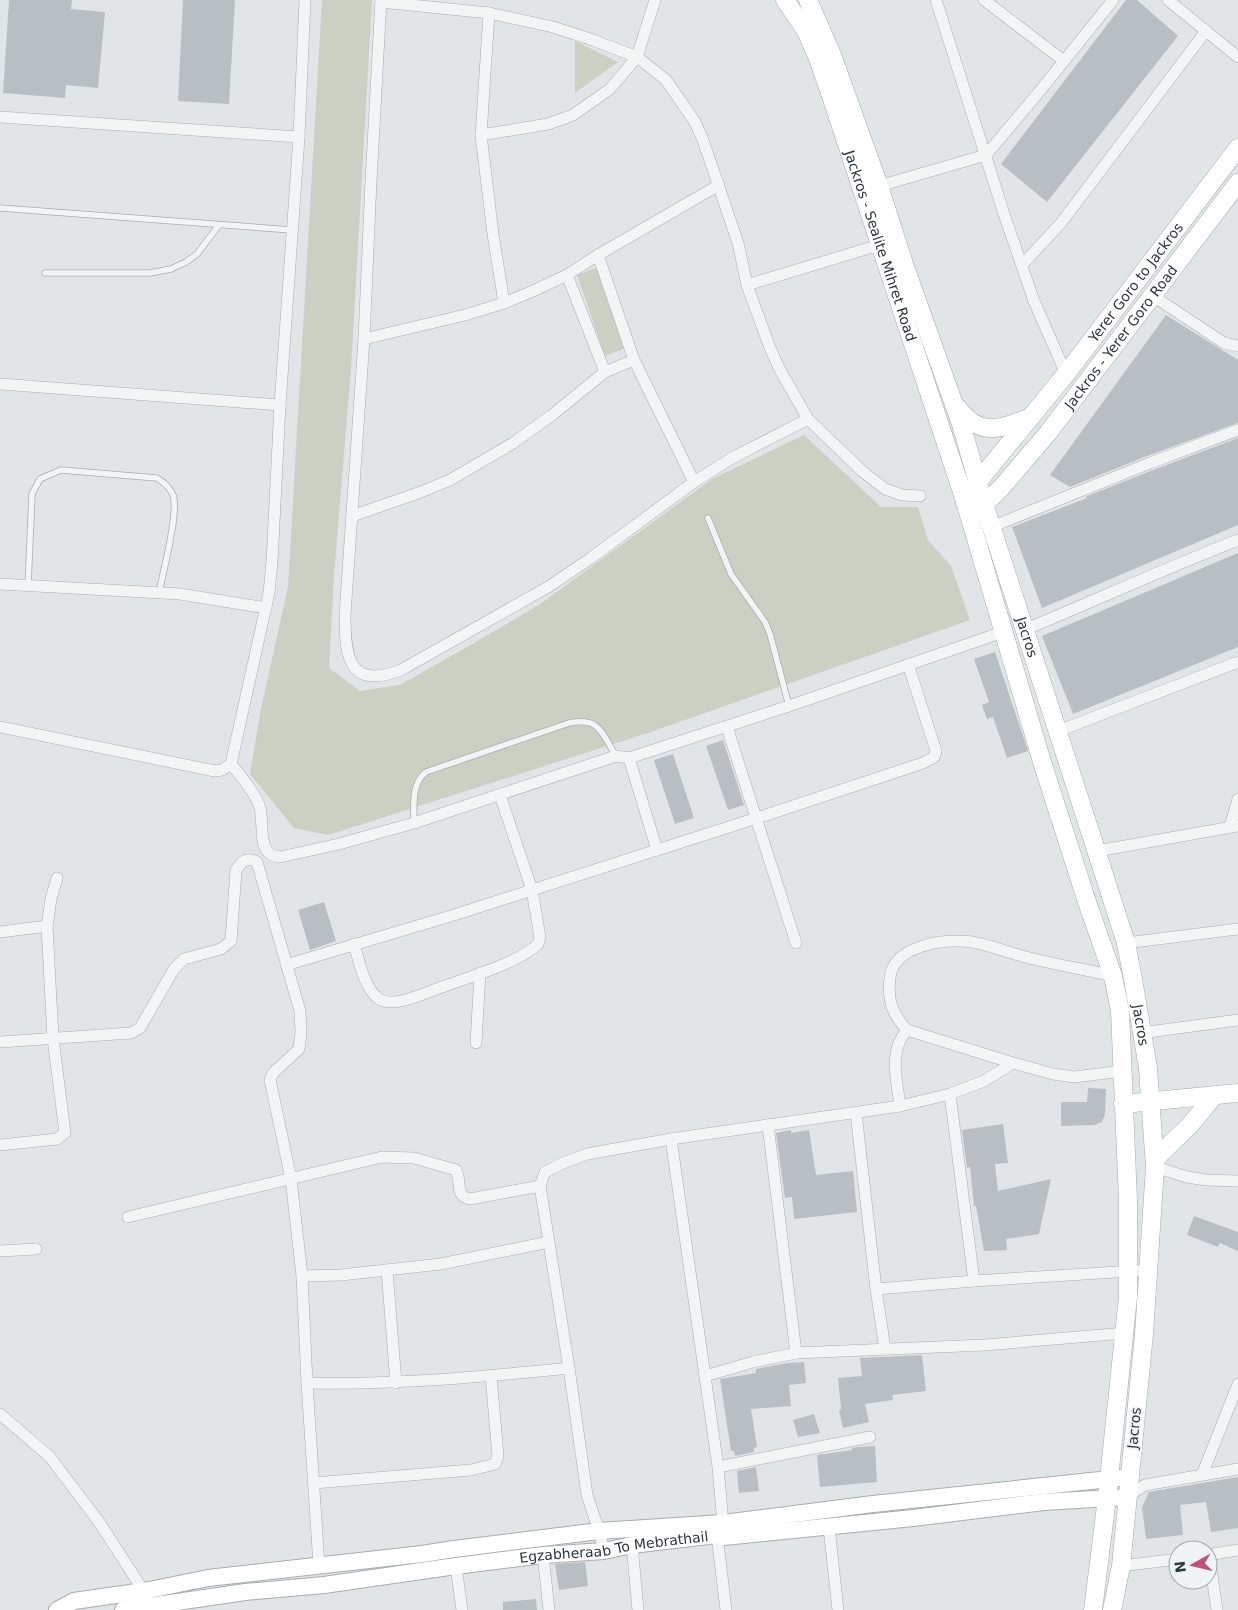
<svg xmlns="http://www.w3.org/2000/svg" width="1238" height="1610" font-family="'DejaVu Sans',sans-serif">
<style>
.green{fill:#c9d1c2}
.building{fill:#b8bfc4}
.lines{fill:none;stroke-linecap:round;stroke-linejoin:round}
.service-casing{stroke:#a6adb1;stroke-width:7}
.minor-casing{stroke:#a6adb1;stroke-width:12}
.secondary-casing{stroke:#a6adb1;stroke-width:18}
.primary-casing{stroke:#a0acb2;stroke-width:19}
.service{stroke:#f2f5f6;stroke-width:5.5}
.minor{stroke:#f2f5f6;stroke-width:11}
.secondary{stroke:#fff;stroke-width:16}
.primary{stroke:#fff;stroke-width:18}
.labels{text-anchor:middle;dominant-baseline:central;stroke-width:4;stroke-linejoin:round;paint-order:stroke}
.street-label{font-size:14px;fill:#2a363d;stroke:#eff3f5}
</style>
<rect width="100%" height="100%" fill="#e0e5e7"/>
<g class="green">
<path d="M322,0H372L351,369L334,575L329,668L360,691L400,685L460,651L539,605L712,479L804,435L881,507H918L928,540L951,566L970,620L648,733L328,835L294,828L250,774L261,709L288,587Z"/>
<path d="M575,41L618,62L575,93Z"/>
<path d="M596,268L624,349L605,356L577,275Z"/>
</g>
<g class="building">
<path d="M9,0H72L71,9L105,12L98,88L66,85L65,98L3,93Z"/>
<path d="M183,0H235L229,104L178,101Z"/>
<path d="M1126,0H1137L1178,36L1047,202L1001,164Z"/>
<path d="M1166,315L1238,360V423L1147,456L1070,487L1050,475Z"/>
<path d="M1238,438V525L1042,608L1012,527L1087,498L1085,497L1153,470Z"/>
<path d="M1238,553V647L1073,714L1042,636Z"/>
<path d="M995,652L1028,751L1007,758L993,717L987,719L982,705L989,702L974,659Z"/>
<path d="M723,740L744,805L728,810L706,746Z"/>
<path d="M673,754L694,818L675,824L654,760Z"/>
<path d="M324,902L336,941L310,950L298,910Z"/>
<path d="M1088,1088L1106,1089L1105,1114L1102,1122L1094,1125L1061,1126V1102H1087Z"/>
<path d="M1003,1124L1008,1163L995,1164L998,1191L1051,1179L1039,1234L1006,1239L1007,1250L984,1251L976,1206H974L970,1167L967,1168L962,1130Z"/>
<path d="M791,1130V1133L809,1130L816,1175L853,1171L857,1212L794,1219L792,1197L785,1198L776,1133Z"/>
<path d="M1194,1216L1238,1232V1251L1220,1243L1218,1247L1187,1235Z"/>
<path d="M922,1355L926,1391L892,1395L893,1400L865,1404L869,1422L843,1428L839,1410L841,1409L838,1378L862,1376L860,1358Z"/>
<path d="M804,1362L806,1383L789,1385L791,1406L751,1409L757,1447L754,1448V1452L735,1456L734,1451H731L720,1379L756,1373V1369L787,1363Z"/>
<path d="M814,1414L820,1433L798,1437L793,1420Z"/>
<path d="M875,1446L877,1482L820,1487L817,1455L852,1450V1448L858,1447Z"/>
<path d="M756,1467L759,1491L739,1493L737,1471Z"/>
<path d="M1238,1477V1528L1211,1532L1206,1502L1180,1505L1183,1535L1146,1539L1142,1507L1149,1492Z"/>
<path d="M585,1562L588,1586L559,1590L555,1564Z"/>
<path d="M536,1599L537,1610H503V1602Z"/>
</g>
<g class="lines">
<g class="service-casing">
<g id="service">
<path d="M0,208L292,230"/>
<path d="M45,273H150L171,269L186,262L197,254L219,225"/>
<path d="M708,518L731,574L765,622L770,634L789,706"/>
<path d="M28,586L32,494L40,479L61,470L157,478C164,483 169,486 173,495C179,512 163,572 159,593"/>
<path d="M414,823C414,804 411,784 426,772L569,723C600,717 601,732 616,756"/>
</g>
</g>
<g class="minor-casing">
<g id="minor">
<path d="M381,0L371,181L364,339L345,615C345,658 349,690 401,670L548,587L591,558L694,482L732,458L808,419"/>
<path d="M936,0L1004,214L1034,301L1066,374"/>
<path d="M984,0L1064,61"/>
<path d="M1168,0L1238,57"/>
<path d="M381,2L489,13L553,27L593,40L637,57L666,80L695,122L703,140L738,243L747,285L770,348L780,370L808,419L862,471L885,489L902,495L920,496"/>
<path d="M489,13L481,135L493,234L504,303"/>
<path d="M0,117L299,137"/>
<path d="M481,135L548,124L573,115L610,89L637,57L655,0"/>
<path d="M879,186L986,155L1039,92L1113,0"/>
<path d="M598,255L634,360L694,482"/>
<path d="M1022,265L1061,223L1206,31"/>
<path d="M567,275L605,372"/>
<path d="M747,285L879,245"/>
<path d="M1153,296L1224,343L1238,346"/>
<path d="M364,339L465,315L504,303L533,291L567,275L598,255L719,185"/>
<path d="M0,384L280,405"/>
<path d="M352,516L421,492L450,480L513,443L552,415L605,372L634,360"/>
<path d="M991,527L1150,463L1238,430"/>
<path d="M0,584L180,594L266,608"/>
<path d="M1024,630C1096,600 1166,568 1238,540"/>
<path d="M0,727L215,771L222,770L231,764L269,593L272,562L280,405L299,137L305,0"/>
<path d="M727,727L796,943"/>
<path d="M1058,731L1238,662"/>
<path d="M629,758L657,850"/>
<path d="M231,764C241,776 251,788 258,802C267,819 253,855 280,857L339,844L414,823L616,756L629,758L789,706L1003,632"/>
<path d="M1230,827L1238,799"/>
<path d="M1097,851L1238,826"/>
<path d="M0,932L47,926"/>
<path d="M1126,943L1238,929"/>
<path d="M354,944C359,961 364,988 379,999C386,1004 397,1002 405,1000C418,997 432,990 445,986C472,976 518,963 538,944L540,937L532,890L500,795"/>
<path d="M286,965L454,915L757,818L923,763L934,757L936,751L908,664"/>
<path d="M1113,976C1088,970 1063,966 1038,960C1016,956 995,946 972,942C946,938 893,945 890,978C887,999 892,1014 907,1030L1013,1063L1053,1074L1074,1077L1123,1071"/>
<path d="M1141,1033L1238,1020"/>
<path d="M0,1042L131,1033L140,1028L174,969L184,959L221,949L231,941L236,870C242,861 246,857 257,862L300,1011L301,1033L299,1049L273,1073L270,1080L291,1179L302,1276L307,1383L319,1566"/>
<path d="M476,1043L480,973"/>
<path d="M950,1094L974,1281"/>
<path d="M900,1106C897,1080 888,1052 907,1030"/>
<path d="M856,1113L876,1289L885,1349"/>
<path d="M768,1125L796,1353"/>
<path d="M671,1139L718,1467L723,1523"/>
<path d="M0,1145L57,1139L65,1133L53,1038L47,926L51,899L57,878"/>
<path d="M1155,1167L1187,1177L1206,1180L1238,1181"/>
<path d="M128,1217L382,1157L414,1158L456,1170C462,1181 454,1196 470,1199L540,1186"/>
<path d="M0,1251L36,1249"/>
<path d="M387,1270L396,1383"/>
<path d="M302,1276L341,1275L441,1264L549,1242"/>
<path d="M876,1289L974,1281L1149,1270"/>
<path d="M705,1376L753,1362L796,1353L985,1345L1125,1333"/>
<path d="M307,1383C395,1385 482,1377 569,1368"/>
<path d="M0,1414L50,1457L99,1522L147,1596"/>
<path d="M718,1467L870,1437"/>
<path d="M1202,1475L1238,1384"/>
<path d="M314,1483L471,1470L495,1464L498,1456L491,1376"/>
<path d="M1127,1497L1145,1485L1238,1469"/>
<path d="M829,1527L838,1610"/>
<path d="M717,1535L726,1610"/>
<path d="M632,1545L638,1610"/>
<path d="M604,1551L599,1531L587,1495L569,1368L540,1186L545,1172L563,1163L587,1154L671,1139L900,1106L950,1094L984,1081L1013,1063"/>
<path d="M543,1555L549,1610"/>
<path d="M1208,1555L1238,1550"/>
<path d="M1209,1555L1217,1610"/>
<path d="M456,1566L462,1610"/>
<path d="M1121,1566L1178,1559"/>
</g>
</g>
<g class="secondary-casing">
<g id="secondary">
<path d="M57,1610L74,1601L144,1591L208,1578L422,1554L454,1549L599,1531L723,1523L873,1504L1129,1477"/>
<path id="s1" d="M123,1610L245,1592L324,1585L456,1566L543,1555L604,1551L632,1545L717,1535L724,1537L913,1518L1044,1502L1127,1497"/>
</g>
</g>
<g class="primary-casing">
<g id="primary">
<path id="s2" d="M785,0L806,31L817,56L828,87L964,498L1042,762L1087,902L1113,976L1120,1010L1128,1200V1297L1107,1498L1093,1610"/>
<path id="s3" d="M808,0L832,55L879,186L905,267L961,424L984,504L1099,859L1126,943L1133,979L1148,1068L1155,1167L1144,1334L1121,1566L1112,1610"/>
<path d="M957,407C980,438 1000,429 1031,417"/>
<path id="s4" d="M971,490L1066,374L1238,148"/>
<path id="s5" d="M977,511L1001,488L1048,433L1238,183"/>
<path d="M1123,1104L1238,1093"/>
<path d="M1155,1159L1190,1125L1214,1096"/>
</g>
</g>
<use href="#service" class="service"/>
<use href="#minor" class="minor"/>
<use href="#secondary" class="secondary"/>
<use href="#primary" class="primary"/>
</g>
<g class="labels">
<g class="street-label">
<text stroke="none"><textPath href="#s2" startOffset="265">Jackros - Sealite Mihret Road</textPath></text>
<text stroke="none"><textPath href="#s4" startOffset="265">Yerer Goro to Jackros</textPath></text>
<text stroke="none"><textPath href="#s5" startOffset="226">Jackros - Yerer Goro Road</textPath></text>
<text stroke="none"><textPath href="#s3" startOffset="674">Jacros</textPath></text>
<text stroke="none"><textPath href="#s3" startOffset="1079">Jacros</textPath></text>
<text transform="translate(1134 1428) rotate(-85)">Jacros</text>
<text stroke="none"><textPath href="#s1" startOffset="495">Egzabheraab To Mebrathail</textPath></text>
</g>
</g>
<g transform="translate(1193 1565) rotate(262)"><circle r="24" fill="#eff3f5" stroke="#a0a7ab"/>
<path d="M0-4L9 19L0 12L-9 19Z" fill="#c1507f"/>
<text y="-8" font-size="14" font-weight="bold" text-anchor="middle" fill="#2a363d">N</text>
</g>
</svg>
